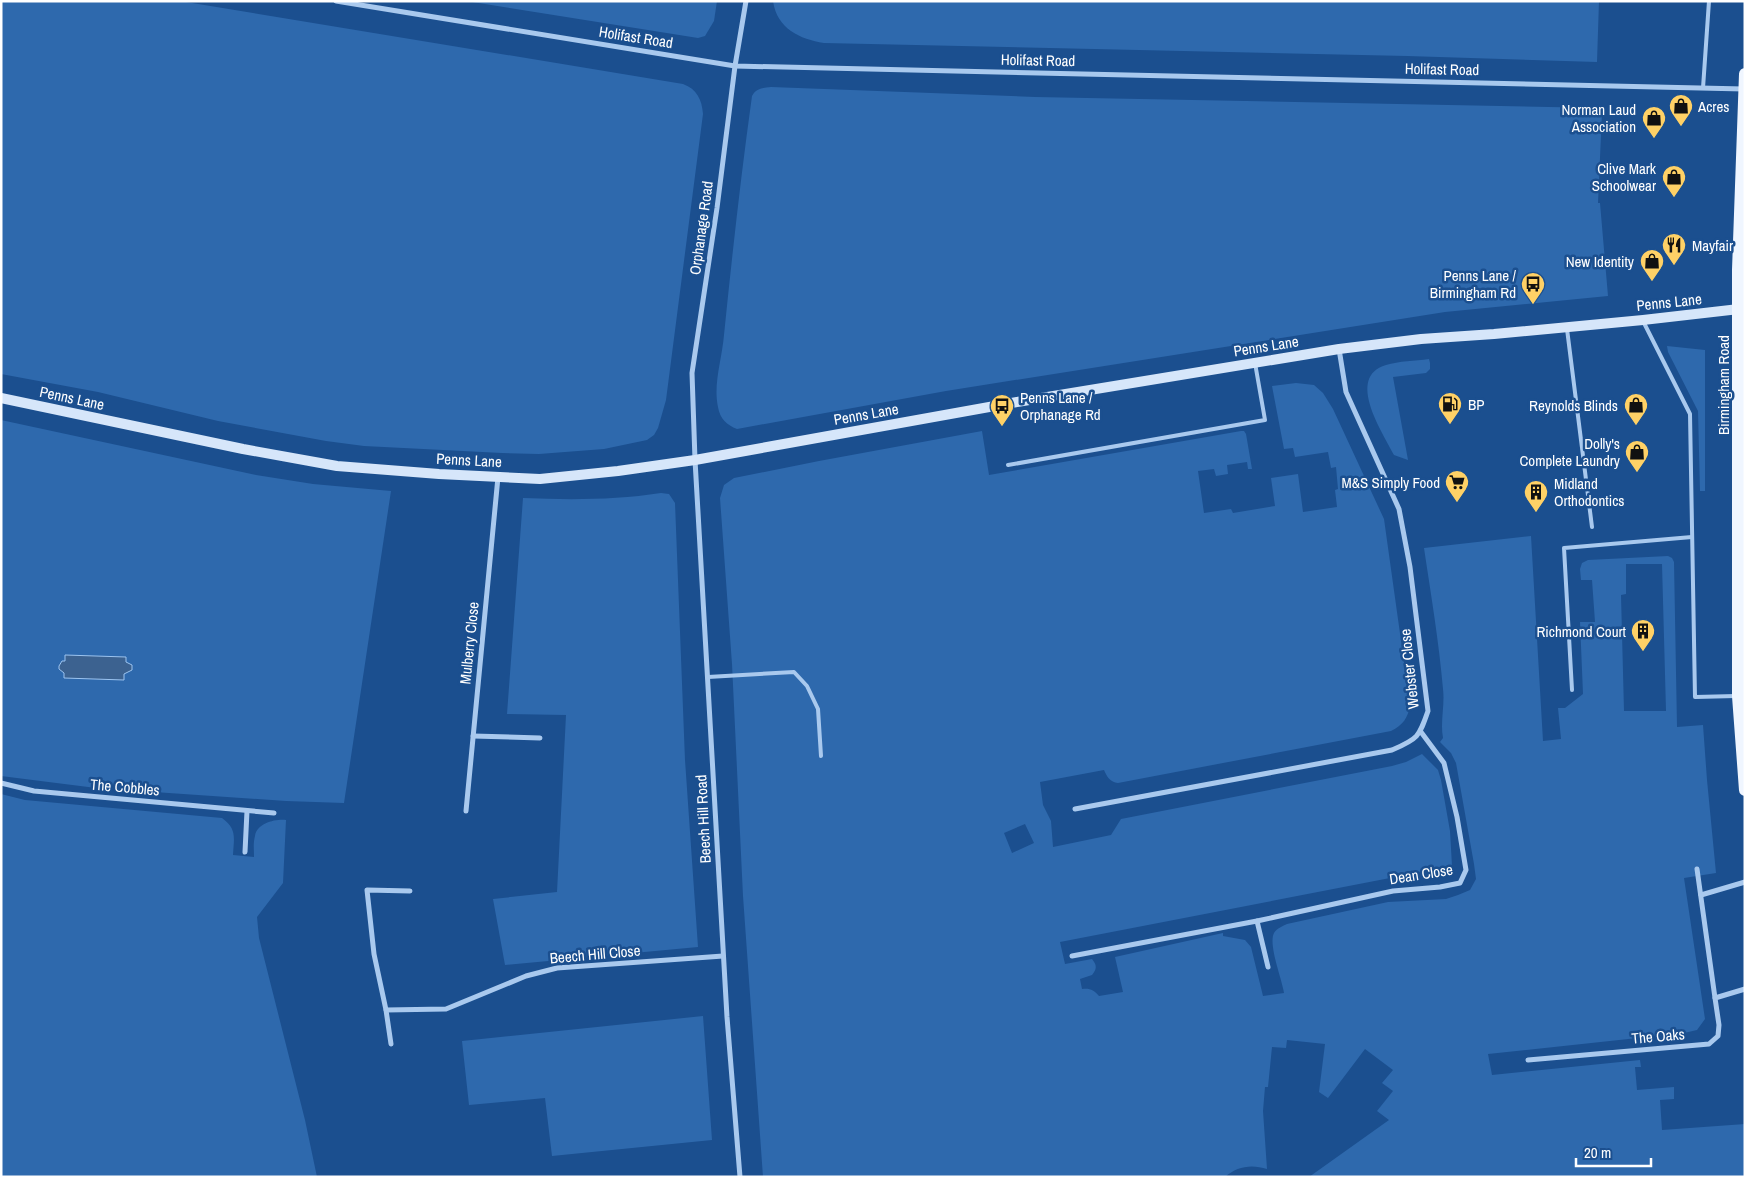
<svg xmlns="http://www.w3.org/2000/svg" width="1746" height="1178" font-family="'Archivo Narrow',sans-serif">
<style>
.green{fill:#2e69ad;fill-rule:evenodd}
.water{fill:#3c6290;stroke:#9cc4f0}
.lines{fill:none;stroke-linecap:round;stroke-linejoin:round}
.service{stroke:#a9c9ee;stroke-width:4}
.minor{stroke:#a9c9ee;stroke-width:5}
.secondary{stroke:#d6e6fa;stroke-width:10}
.primary{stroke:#f0f6ff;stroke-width:12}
.labels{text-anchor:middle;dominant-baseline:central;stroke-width:5;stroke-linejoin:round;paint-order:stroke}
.street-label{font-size:15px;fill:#fff;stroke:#1b4f8f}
.poi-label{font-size:15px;fill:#fff;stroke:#1b4f8f;text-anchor:end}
</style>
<rect width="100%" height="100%" fill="#1b4f8f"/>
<g class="green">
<path d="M1,1H180L683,84C697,89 702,100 703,114L666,400L658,428L654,435L647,440L604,449L539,454L502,453L364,446L326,441L218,421L98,392L1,374Z"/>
<path d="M466,1H717L714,21L705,36L698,38Z"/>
<path d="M773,1H1599L1597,62L1407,56L824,43C800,39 777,29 773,1Z"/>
<path d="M771,87L1035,97L1600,108L1602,112L1598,203H1600L1608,296L1445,312L946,391L737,429C727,425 720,419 718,407C713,384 722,359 724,335C732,256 741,175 752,96C756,88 763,88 771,87Z"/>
<path d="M1667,346L1705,350V491H1700L1698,411L1668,352Z"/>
<path d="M1429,359L1430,363V369L1426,373L1393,377L1408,460L1394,455C1383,433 1345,377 1386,365C1399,361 1415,361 1429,359Z"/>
<path d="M1296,383L1314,385L1323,393L1333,409L1384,519L1410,705C1408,718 1403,725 1391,731L1118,783C1110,782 1107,777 1104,770L1040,782L1043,805L1051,821L1053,847L1111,835L1121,819L1392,766L1406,762L1422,754L1438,770L1441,780L1450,831L1452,866L1060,942L1065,964L1092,959C1097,965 1097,969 1092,975L1080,979L1082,989C1090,988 1094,990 1099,996L1123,992L1115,957L1223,933V936L1245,940L1251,947L1263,996L1284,993C1282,979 1268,945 1274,933C1277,928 1283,926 1287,924L1388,902L1446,899L1458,895L1470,890L1476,879L1474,864L1456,763L1451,753L1440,742L1443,738C1440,722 1445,705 1443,689C1439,642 1431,595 1424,548L1531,536L1543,741L1561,739L1558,708H1565L1583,694L1580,622H1595L1592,580H1581L1580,569L1582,563L1588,560L1668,556L1672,558L1674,562L1677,727L1703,725L1707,780L1716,873L1684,878L1705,1019L1697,1030L1684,1033L1488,1054L1492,1075L1640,1060L1641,1067H1635L1637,1090L1674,1087V1099L1660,1100L1662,1130L1745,1124V1177H1309L1389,1120L1377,1111L1393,1091L1382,1083L1393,1070L1365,1049L1328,1098L1319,1092L1325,1044L1287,1040L1286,1048L1272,1047L1268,1087H1265L1263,1111L1267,1169C1252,1164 1237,1166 1225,1177H763L743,896L732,664L720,498L724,485L734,478L819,461L982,431L989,475L1241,431H1244L1246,434L1252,469H1248L1247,462L1227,465L1228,474L1216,476L1214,469L1198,471L1204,513L1231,509L1233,513L1275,506L1271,478L1298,474L1303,512L1337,507L1335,490L1338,489L1336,467L1331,468L1328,452L1295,457L1293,448L1284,449L1272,386ZM1626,564H1662L1666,711H1624L1621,595L1626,594ZM1025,824L1034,843L1012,853L1004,833Z"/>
<path d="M1,420L256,475L313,484L391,491L344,803L286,801L96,788L1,776Z"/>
<path d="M661,493L669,494L675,503L685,760L698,947L505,965L493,899L557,892L566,715L507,714L523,498C570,500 615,500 661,493Z"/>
<path d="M1,794L25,800L222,818C237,829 234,837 233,855L254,857C254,850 253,843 255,836C257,823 275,819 286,820L283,883L257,917L259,938L305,1120L317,1177H1Z"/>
<path d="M703,1016L712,1140L552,1156L545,1098L469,1105L462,1041Z"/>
</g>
<path class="water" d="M65,655L126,657V662L132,665V670L124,674V680L64,678V673L59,669V666L62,661H65Z"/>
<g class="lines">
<g class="service">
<path d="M1703,88L1709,1"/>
<path d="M1643,321L1690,414L1695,697L1736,696"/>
<path d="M1567,329L1592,527"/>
<path d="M1008,465L1265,420L1255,363"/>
<path d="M708,677L794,672L807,686L818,709L821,756"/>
<path d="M1572,690L1564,548L1692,537"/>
</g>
<g class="minor">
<path d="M336,1L735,66L1744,89"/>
<path d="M473,736L540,738"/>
<path d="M1,783L34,791L274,813"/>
<path d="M1075,809L1392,750C1418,739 1419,737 1428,711L1410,567L1399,509L1346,392L1339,349"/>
<path d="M466,811L498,477"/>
<path d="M245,852L247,811"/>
<path d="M1697,869L1715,998"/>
<path d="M1701,895L1745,882"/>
<path d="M1257,921L1268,967"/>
<path d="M1072,956L1257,921L1393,891L1440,887L1460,883L1466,870L1457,817L1444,763L1421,732"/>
<path d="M386,1010L446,1009L526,976L557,968L723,956"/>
<path d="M391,1044L386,1010L374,954L367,890L410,891"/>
<path d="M1528,1060L1709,1044L1718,1036L1719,1025L1715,998L1745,989"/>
<path d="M740,1177L727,1017L695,460L692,373L717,208L735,66L746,1"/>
</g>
<path class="secondary" d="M1,398L243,449L337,466L439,474L540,479L618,471L695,460L1017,402L1339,349L1421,339L1494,334L1643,320L1739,309"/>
<path class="primary" d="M1745,74L1738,270V696L1745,790"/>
</g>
<defs>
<g id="shop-pin" transform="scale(1.25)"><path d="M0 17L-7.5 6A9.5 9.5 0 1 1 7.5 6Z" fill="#ffd166" stroke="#1b4f8f"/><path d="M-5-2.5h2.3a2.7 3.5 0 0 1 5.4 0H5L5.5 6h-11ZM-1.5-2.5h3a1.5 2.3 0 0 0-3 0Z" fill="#111"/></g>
<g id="restaurant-pin" transform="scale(1.25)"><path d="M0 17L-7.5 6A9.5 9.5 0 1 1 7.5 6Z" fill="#ffd166" stroke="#1b4f8f"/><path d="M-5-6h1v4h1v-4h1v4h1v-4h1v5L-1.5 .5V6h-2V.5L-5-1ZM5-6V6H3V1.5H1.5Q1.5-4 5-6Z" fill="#111"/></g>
<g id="bus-pin" transform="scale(1.25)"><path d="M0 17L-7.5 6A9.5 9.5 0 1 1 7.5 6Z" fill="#ffd166" stroke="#1b4f8f"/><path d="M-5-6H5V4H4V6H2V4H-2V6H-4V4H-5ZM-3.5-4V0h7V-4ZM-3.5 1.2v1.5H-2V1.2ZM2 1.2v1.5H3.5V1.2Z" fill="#111"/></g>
<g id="fuel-pin" transform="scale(1.25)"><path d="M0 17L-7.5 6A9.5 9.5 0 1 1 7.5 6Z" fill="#ffd166" stroke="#1b4f8f"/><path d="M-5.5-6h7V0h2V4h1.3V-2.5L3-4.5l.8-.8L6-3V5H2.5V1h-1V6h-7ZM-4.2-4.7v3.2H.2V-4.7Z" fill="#111"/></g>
<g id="supermarket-pin" transform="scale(1.25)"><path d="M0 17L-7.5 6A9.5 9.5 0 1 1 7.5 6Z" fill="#ffd166" stroke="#1b4f8f"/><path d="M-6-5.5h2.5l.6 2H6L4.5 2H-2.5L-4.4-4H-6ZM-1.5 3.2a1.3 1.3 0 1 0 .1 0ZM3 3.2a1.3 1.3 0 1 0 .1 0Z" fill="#111"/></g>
<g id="building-pin" transform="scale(1.25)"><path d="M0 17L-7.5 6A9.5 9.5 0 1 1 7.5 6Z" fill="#ffd166" stroke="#1b4f8f"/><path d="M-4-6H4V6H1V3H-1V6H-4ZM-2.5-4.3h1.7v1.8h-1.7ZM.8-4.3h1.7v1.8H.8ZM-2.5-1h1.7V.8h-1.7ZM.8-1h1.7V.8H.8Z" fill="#111"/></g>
</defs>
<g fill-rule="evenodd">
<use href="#shop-pin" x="1681" y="106"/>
<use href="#shop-pin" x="1654" y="118"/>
<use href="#shop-pin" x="1674" y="177"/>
<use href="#restaurant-pin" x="1674" y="245"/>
<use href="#shop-pin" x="1652" y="261"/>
<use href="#bus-pin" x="1533" y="284"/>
<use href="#fuel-pin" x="1450" y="404"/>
<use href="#shop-pin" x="1636" y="405"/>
<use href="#bus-pin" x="1002" y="406"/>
<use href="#shop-pin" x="1637" y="452"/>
<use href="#supermarket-pin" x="1457" y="482"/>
<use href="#building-pin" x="1536" y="492"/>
<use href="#building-pin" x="1643" y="631"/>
</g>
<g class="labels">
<g class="street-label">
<text transform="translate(636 37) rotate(9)">Holifast Road</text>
<text transform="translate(1038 60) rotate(1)">Holifast Road</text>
<text transform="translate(1442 69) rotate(1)">Holifast Road</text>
<text transform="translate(701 228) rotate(-82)">Orphanage Road</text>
<text transform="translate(1669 302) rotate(-6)">Penns Lane</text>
<text transform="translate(1266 346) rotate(-9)">Penns Lane</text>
<text transform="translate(1723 385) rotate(-90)">Birmingham Road</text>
<text transform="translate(72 398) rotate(12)">Penns Lane</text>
<text transform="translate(866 414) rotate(-10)">Penns Lane</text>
<text transform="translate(469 460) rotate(3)">Penns Lane</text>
<text transform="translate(469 643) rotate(-84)">Mulberry Close</text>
<text transform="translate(1409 669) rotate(-96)">Webster Close</text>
<text transform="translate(125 787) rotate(5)">The Cobbles</text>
<text transform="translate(703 819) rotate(-93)">Beech Hill Road</text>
<text transform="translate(1421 874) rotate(-9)">Dean Close</text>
<text transform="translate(595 954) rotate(-5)">Beech Hill Close</text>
<text transform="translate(1658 1036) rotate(-5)">The Oaks</text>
</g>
<g class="poi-label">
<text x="1698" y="106" text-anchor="start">Acres</text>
<text x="1636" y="109">Norman Laud<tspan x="1636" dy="17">Association</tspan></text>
<text x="1656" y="168">Clive Mark<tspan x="1656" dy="17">Schoolwear</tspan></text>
<text x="1692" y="245" text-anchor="start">Mayfair</text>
<text x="1634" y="261">New Identity</text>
<text x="1516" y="275">Penns Lane /<tspan x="1516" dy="17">Birmingham Rd</tspan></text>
<text x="1020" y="397" text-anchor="start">Penns Lane /<tspan x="1020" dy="17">Orphanage Rd</tspan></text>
<text x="1468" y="404" text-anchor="start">BP</text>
<text x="1618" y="405">Reynolds Blinds</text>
<text x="1620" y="443">Dolly's<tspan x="1620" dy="17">Complete Laundry</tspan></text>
<text x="1440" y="482">M&amp;S Simply Food</text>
<text x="1554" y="483" text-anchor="start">Midland<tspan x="1554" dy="17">Orthodontics</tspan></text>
<text x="1626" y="631">Richmond Court</text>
</g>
</g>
<rect width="1746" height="1178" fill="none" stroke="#ffffff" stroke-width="5"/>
<path d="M1576 1158v8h75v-8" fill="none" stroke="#ffffff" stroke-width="2.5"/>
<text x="1584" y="1158" font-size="15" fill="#ffffff" stroke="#1b4f8f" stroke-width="4" paint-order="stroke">20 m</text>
</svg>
